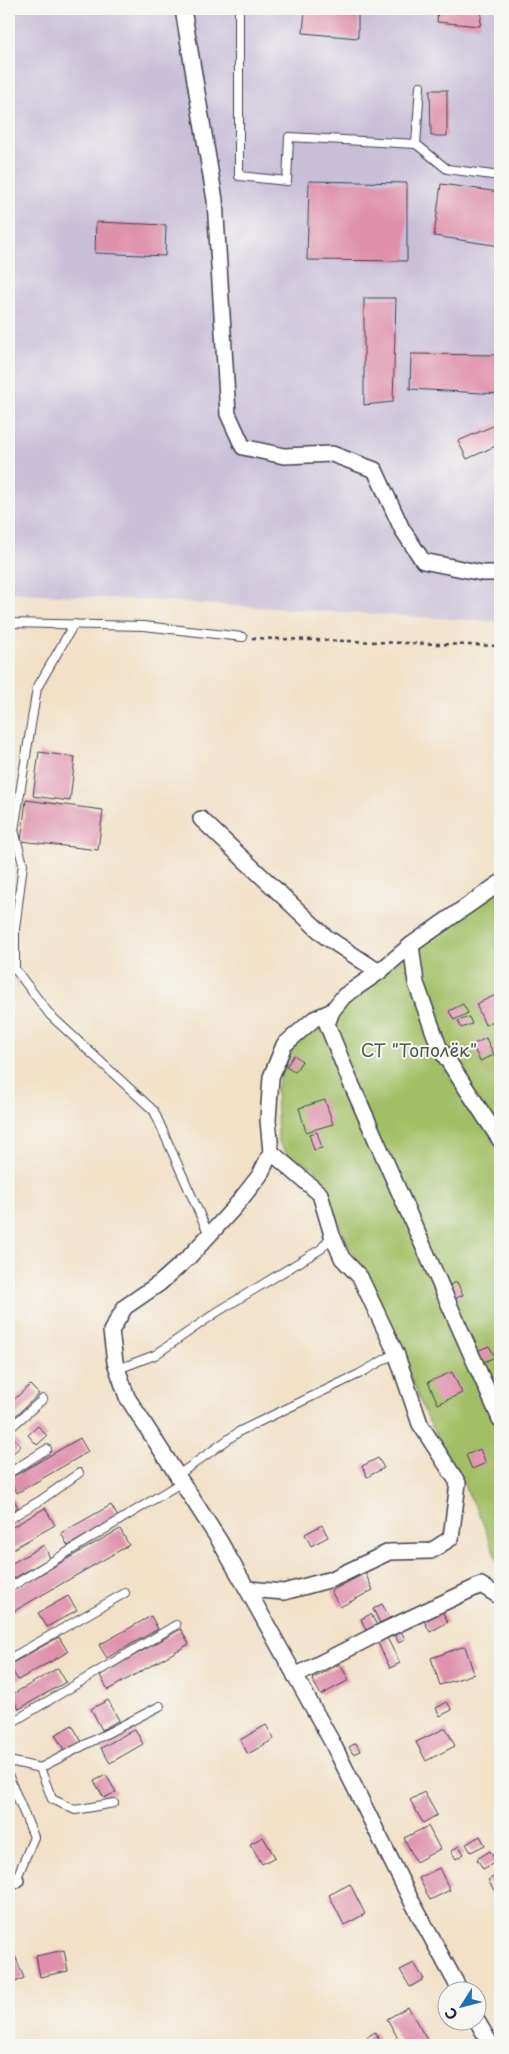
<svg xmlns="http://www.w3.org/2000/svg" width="509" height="2054" font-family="'Playpen Sans',sans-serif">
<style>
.industrial{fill:#c9bfd7}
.green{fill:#a3bf66;stroke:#627050}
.building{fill:#df91ac}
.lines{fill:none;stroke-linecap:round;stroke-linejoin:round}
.lane-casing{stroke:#413f50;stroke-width:10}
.street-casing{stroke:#413f50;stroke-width:18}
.path{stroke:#413f50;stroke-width:2.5;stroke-dasharray:4 4;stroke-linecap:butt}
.lane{stroke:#fff;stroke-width:8}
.street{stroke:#fff;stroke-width:15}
.labels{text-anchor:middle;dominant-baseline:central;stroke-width:4;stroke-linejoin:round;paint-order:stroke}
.park-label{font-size:18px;fill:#4f594a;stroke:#f6f6f2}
</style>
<rect width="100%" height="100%" fill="#f6f6f2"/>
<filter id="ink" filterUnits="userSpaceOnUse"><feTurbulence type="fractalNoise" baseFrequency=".02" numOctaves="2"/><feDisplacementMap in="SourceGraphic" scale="10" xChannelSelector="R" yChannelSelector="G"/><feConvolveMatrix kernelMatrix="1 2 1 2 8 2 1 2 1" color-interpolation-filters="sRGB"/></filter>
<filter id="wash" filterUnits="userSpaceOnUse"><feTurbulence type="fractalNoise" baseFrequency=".0096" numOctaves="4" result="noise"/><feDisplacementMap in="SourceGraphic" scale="20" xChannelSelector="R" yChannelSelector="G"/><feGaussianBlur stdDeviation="1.12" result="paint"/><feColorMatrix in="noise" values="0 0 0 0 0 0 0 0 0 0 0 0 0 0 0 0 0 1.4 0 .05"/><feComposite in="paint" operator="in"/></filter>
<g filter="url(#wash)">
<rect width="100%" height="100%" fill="#f1e1c7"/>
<path class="industrial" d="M9,9H500V622L9,592Z"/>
<path class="green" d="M500,887V1569L479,1513L426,1416L398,1346L346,1239L315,1168L289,1157L278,1141L276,1088L289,1052L319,1022L353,995Z"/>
<g id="blocks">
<g class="building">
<path d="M305,9H358V38L303,33Z"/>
<path d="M438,9H482L480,26L437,22Z"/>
<path d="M430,90H447V136H431Z"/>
<path d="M309,181L407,183V261L307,260Z"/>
<path d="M441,184L500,192V246L434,236Z"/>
<path d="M96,222L166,225L165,256L95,253Z"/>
<path d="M364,298H396L393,402L364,405Z"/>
<path d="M411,354L500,355V394L410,389Z"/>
<path d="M500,423V444L467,459L458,441Z"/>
<path d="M39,752L75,757L70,801L33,796Z"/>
<path d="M26,800L103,810L98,850L21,841Z"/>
<path d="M496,995L500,1005V1018L485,1025L476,1004Z"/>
<path d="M463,1004L468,1013L454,1020L449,1011Z"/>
<path d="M469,1017L472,1024L461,1028L458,1021Z"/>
<path d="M486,1038L494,1055L480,1061L472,1045Z"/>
<path d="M294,1055L302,1061L295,1072L286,1067Z"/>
<path d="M325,1100L333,1124L306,1132L299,1108Z"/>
<path d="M317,1132L322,1148L314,1150L309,1134Z"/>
<path d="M457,1282L463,1295L454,1299L448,1286Z"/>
<path d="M489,1346L495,1357L482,1363L477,1351Z"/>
<path d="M452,1372L462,1393L438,1404L428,1382Z"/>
<path d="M30,1385L39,1394L9,1422V1404Z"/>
<path d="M38,1426L47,1436L37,1445L28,1435Z"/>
<path d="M13,1437L21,1446L9,1457V1441Z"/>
<path d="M80,1438L88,1452L17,1493L9,1479Z"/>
<path d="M480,1449L486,1463L472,1469L466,1455Z"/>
<path d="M378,1458L384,1468L367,1477L362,1466Z"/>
<path d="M11,1494L18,1508L9,1513V1495Z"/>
<path d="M111,1505L118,1517L68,1546L61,1533Z"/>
<path d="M45,1508L55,1525L9,1551V1529Z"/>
<path d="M322,1525L328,1537L311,1546L305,1534Z"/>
<path d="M120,1529L129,1545L9,1614V1592Z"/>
<path d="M44,1545L50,1558L9,1581V1565Z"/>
<path d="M365,1573L373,1590L340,1607L331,1591Z"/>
<path d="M68,1596L77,1610L47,1627L38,1613Z"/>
<path d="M382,1604L390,1618L380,1623L373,1609Z"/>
<path d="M441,1609L448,1622L430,1632L423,1619Z"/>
<path d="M371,1614L377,1626L367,1632L361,1619Z"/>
<path d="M151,1616L158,1629L107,1658L99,1645Z"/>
<path d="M181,1629L189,1644L108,1690L100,1675Z"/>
<path d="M400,1629L405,1639L399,1643L393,1632Z"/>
<path d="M386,1636L400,1663L390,1668L377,1641Z"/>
<path d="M59,1637L68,1652L18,1680L9,1665Z"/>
<path d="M465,1646L474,1674L440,1685L431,1658Z"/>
<path d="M340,1664L349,1680L321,1695L312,1679Z"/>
<path d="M58,1668L66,1682L19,1709L11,1695Z"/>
<path d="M108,1700L119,1720L102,1730L91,1709Z"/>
<path d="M447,1702L452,1710L440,1716L436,1708Z"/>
<path d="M72,1725L82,1742L65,1751L55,1735Z"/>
<path d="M266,1725L274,1739L248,1754L240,1740Z"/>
<path d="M446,1728L455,1746L426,1761L416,1742Z"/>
<path d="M135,1729L143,1744L110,1763L101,1748Z"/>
<path d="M356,1743L360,1751L353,1754L349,1747Z"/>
<path d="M106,1775L116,1792L104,1798L94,1781Z"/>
<path d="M424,1792L437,1815L423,1823L410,1800Z"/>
<path d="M428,1826L440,1849L416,1862L404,1838Z"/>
<path d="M480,1836L485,1845L471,1852L466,1844Z"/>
<path d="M263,1837L275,1857L262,1864L250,1844Z"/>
<path d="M459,1846L464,1854L456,1859L451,1851Z"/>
<path d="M490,1851L496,1862L483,1869L477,1859Z"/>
<path d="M439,1868L450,1890L430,1900L419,1878Z"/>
<path d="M500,1873V1898L499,1899L488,1880Z"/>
<path d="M350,1884L365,1914L344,1925L329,1895Z"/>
<path d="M64,1950L68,1971L40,1977L36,1956Z"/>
<path d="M14,1953L24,1978L9,1985V1955Z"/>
<path d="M414,1963L424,1979L410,1987L400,1970Z"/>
<path d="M408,2007L427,2040L417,2045H402L387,2019Z"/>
<path d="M375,2032L382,2045H372L367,2037Z"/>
</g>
</g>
</g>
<g filter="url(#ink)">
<use href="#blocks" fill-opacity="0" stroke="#413f50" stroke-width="1"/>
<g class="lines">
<g class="lane-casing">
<g id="lane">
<path d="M239,9V176L287,181L289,137L416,144L447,169L500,176"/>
<path d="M416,144L420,86"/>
<path d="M9,623L144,626L243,637"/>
<path d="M74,624L37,688L14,830L23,864L15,929V969L50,1015L154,1111L209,1235"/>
<path d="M118,1369L155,1355L217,1312L321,1249L332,1235"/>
<path d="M9,1429L43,1399"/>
<path d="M9,1473L47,1449"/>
<path d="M178,1475L240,1431L359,1374L396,1353"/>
<path d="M9,1519L41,1500L79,1473"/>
<path d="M9,1588L182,1482"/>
<path d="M9,1659L125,1593"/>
<path d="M9,1719L16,1720L176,1625"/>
<path d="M9,1761L40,1768L52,1799L75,1810L114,1803"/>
<path d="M40,1768L160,1706"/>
<path d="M9,1777L34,1837L16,1880"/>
</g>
</g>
<g class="street-casing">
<g id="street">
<path d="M183,9L215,200L228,414L243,447L284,456L332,454L375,470L402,529L423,561L482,573H500"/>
<path d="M201,819L326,937L379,972"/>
<path d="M411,945L416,983L439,1047L500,1140"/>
<path d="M332,1011L327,1024L350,1081L500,1419"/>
<path d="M247,1589L284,1592L332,1579L389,1552L431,1551L451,1538L458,1483L420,1424L396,1353L360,1277L342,1258L332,1235L320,1194L271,1152"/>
<path d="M295,1676L383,1631L481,1585L500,1597"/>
<path d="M9,1883L16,1880"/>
<path d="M461,1992L411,1900L332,1742L247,1589L219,1540L127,1397L115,1362L111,1331L125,1307L160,1283L189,1257L234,1208L260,1175L271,1152L268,1120L271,1077L284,1045L314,1019L332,1011L344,996L379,972L411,945L500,883"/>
<path d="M476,2019L491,2045"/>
</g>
</g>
<path class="path" d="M252,638L500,646"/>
<use href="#lane" class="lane"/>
<use href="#street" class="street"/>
</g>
</g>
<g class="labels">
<g class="park-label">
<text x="419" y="1049">СТ "Тополёк"</text>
</g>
</g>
<rect width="509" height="2054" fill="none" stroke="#f6f6f2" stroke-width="30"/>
<g transform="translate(462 2006) rotate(234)"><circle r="24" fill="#f6f6f2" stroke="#a1a1a9"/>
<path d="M0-4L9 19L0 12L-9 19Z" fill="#1f6fb2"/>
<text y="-8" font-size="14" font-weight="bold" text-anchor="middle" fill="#22223b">С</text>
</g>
</svg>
